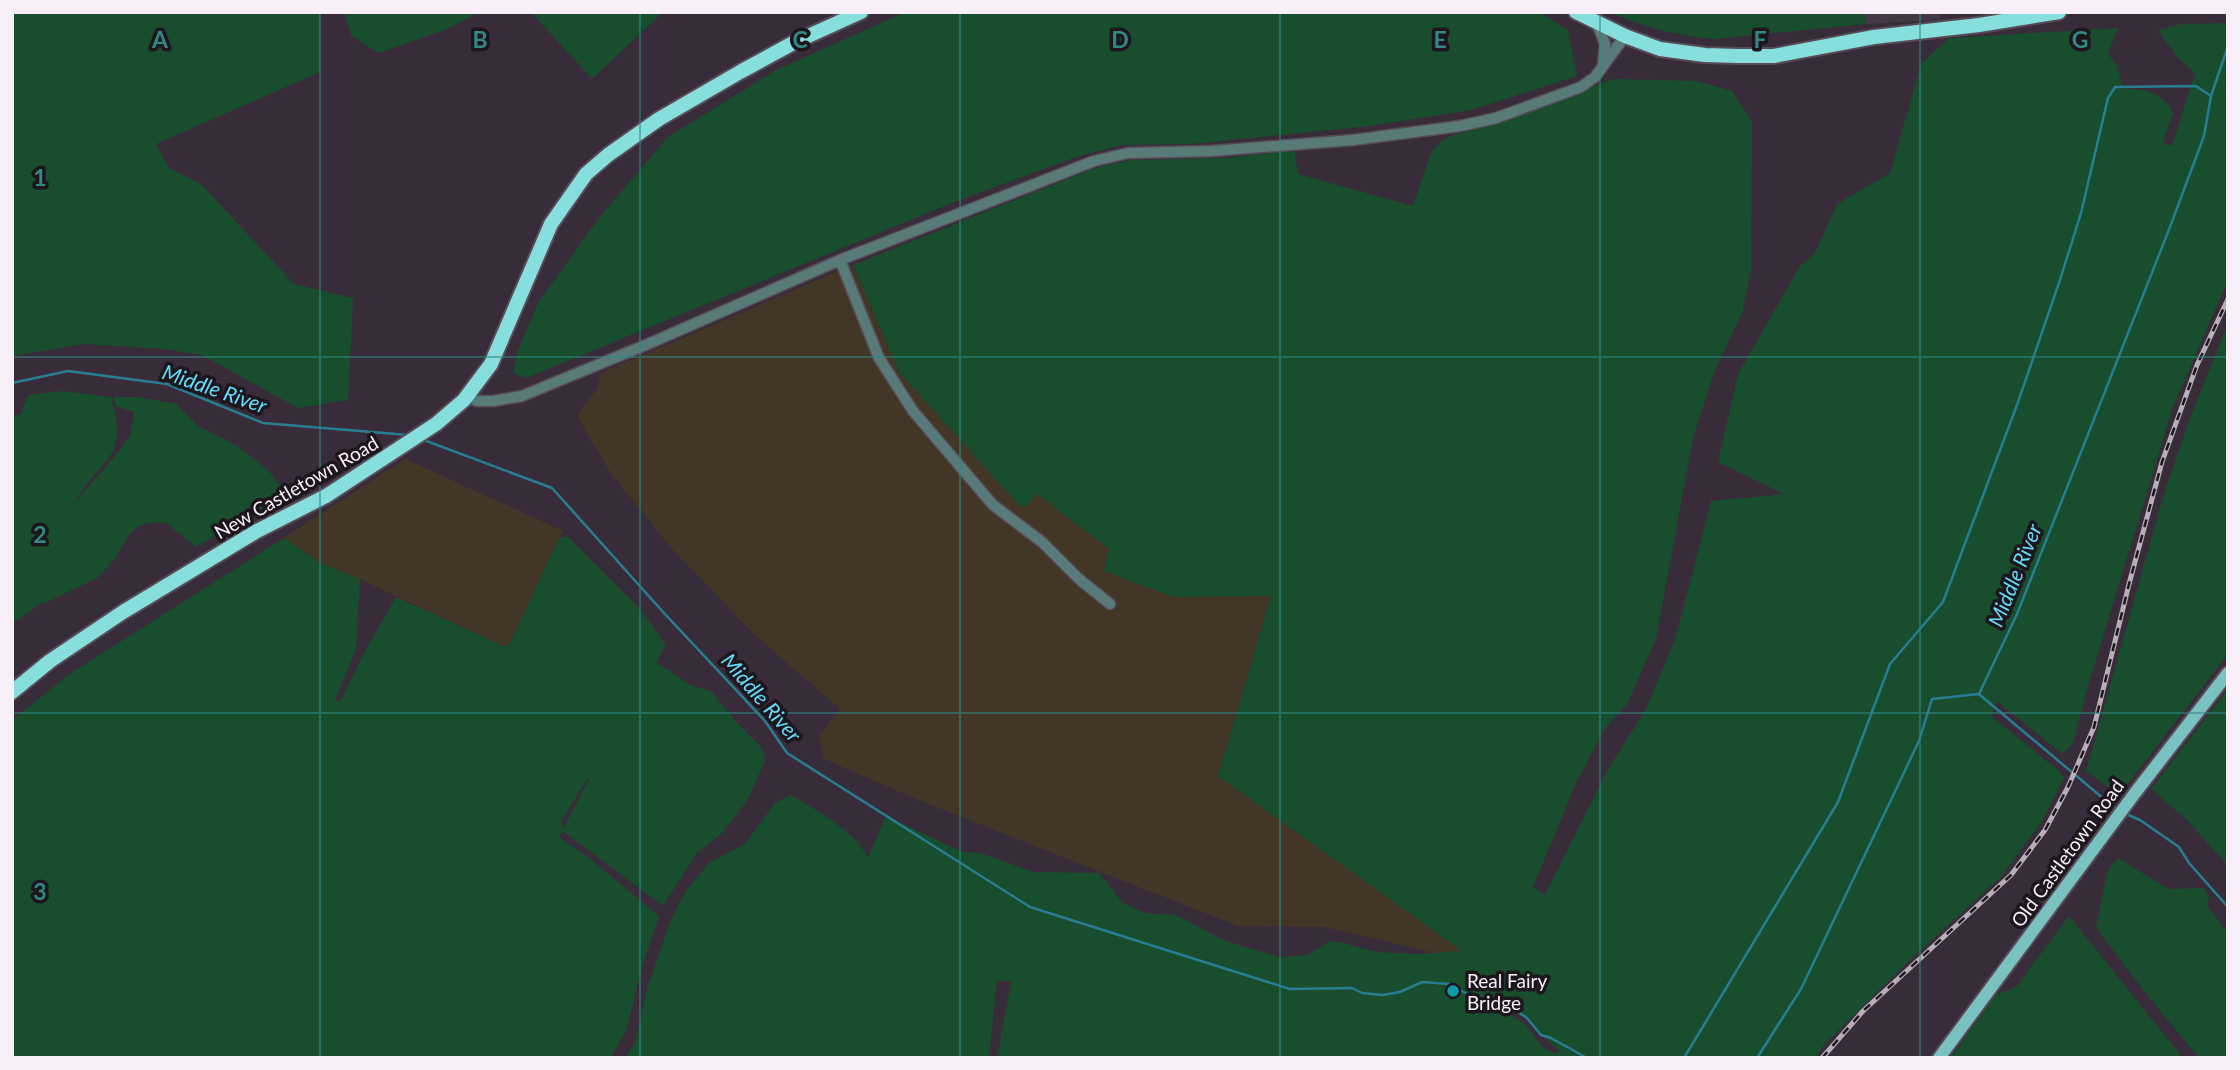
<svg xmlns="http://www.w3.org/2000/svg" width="2240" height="1070" font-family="Lato,sans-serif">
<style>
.industrial{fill:#423727}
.education{fill:#443847}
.green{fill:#184d2d;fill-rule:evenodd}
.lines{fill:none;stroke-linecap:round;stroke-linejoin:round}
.stream{stroke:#277e92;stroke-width:2.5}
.minor-casing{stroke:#584b58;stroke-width:13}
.major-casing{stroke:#584b58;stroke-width:16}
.highway-casing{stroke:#584b58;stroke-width:18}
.minor{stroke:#587a79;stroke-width:10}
.major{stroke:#7ac2c1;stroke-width:12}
.highway{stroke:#87dfdd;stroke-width:14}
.rail-casing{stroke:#b8aeb9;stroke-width:5}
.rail{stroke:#1d171d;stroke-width:2.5;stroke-dasharray:8;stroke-linecap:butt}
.grid{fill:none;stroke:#328883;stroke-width:2;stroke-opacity:0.55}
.culture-dot{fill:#0f9aa8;stroke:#1d171d;stroke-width:2.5}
.labels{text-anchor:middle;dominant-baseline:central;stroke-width:7;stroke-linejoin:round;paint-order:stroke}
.street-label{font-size:19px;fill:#f8eff8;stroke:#1d171d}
.poi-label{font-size:19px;fill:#f8eff8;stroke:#1d171d;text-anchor:start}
.water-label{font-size:21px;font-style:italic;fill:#63ddfa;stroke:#1d171d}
.grid-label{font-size:23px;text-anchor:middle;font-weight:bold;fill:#328883;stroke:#1d171d;stroke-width:7;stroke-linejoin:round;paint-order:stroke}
</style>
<rect width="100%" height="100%" fill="#392c3a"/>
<g class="industrial">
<path d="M853,265L899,372L1019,505L1037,494L1172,597L1271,596L1218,776L1463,951L1435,953L1325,927L1238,926L926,803L824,759L819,735L840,709L754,634L674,551L612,475L577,416L597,389L601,373Z"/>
<path d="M405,459L563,531L509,645L503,646L360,579L320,563L284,538Z"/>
</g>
<path class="education" d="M1866,12H1941L1939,20L1866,24Z"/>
<g class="green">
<path d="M12,12H320V72L156,144L169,168L201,184L294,284L353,298L348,400L298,408L202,355L164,349L83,344L12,356Z"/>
<path d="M344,12H480L445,30L378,53L351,35Z"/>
<path d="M531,12H663L592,79Z"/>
<path d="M906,12H1540L1568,31L1577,76L1471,110L1370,126L1191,144L1122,145L1076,157L947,205L526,378L513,373L517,353L538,303L598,219L668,137L776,70Z"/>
<path d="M1610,12H1866V24L1716,39C1681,37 1642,27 1610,12Z"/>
<path d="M2228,23V280L2173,407L2088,686L2073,743L2062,754L1997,701L1991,716L2059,771L2064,778L2041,823L2000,878L1910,960L1824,1045L1815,1058H997L1011,982L997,980L989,1058H625L635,1043L648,986L670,922L685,892L710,862L745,844L775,803L791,795C819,812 851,828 868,857L886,816L962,852L981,853L1033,872L1099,873L1122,902L1144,913L1176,915L1225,941L1280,957L1308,955L1331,940L1377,952L1419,954L1462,951L1218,776L1271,596L1173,597L1104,571L1109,549L1037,494L1026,507L1019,505L899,372L853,265L1095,168L1131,160L1226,158L1294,150L1298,174L1413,206L1432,150L1446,138L1614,79L1697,81L1732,91L1752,122L1751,270L1742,313L1715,370L1693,438L1656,639L1627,704L1604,730L1576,783L1533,887L1545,895L1608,769L1645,711L1675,640L1711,501L1784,494L1718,462L1738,374L1800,266L1815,253L1837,204L1890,173L1921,64L1949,38L2118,28L2108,54L2117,65L2123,89C2149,89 2158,91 2173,112L2163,143L2172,146L2195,73L2178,58L2158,30L2181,24ZM1510,1003L1559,1051V1052L1554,1053L1542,1047L1526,1025L1504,1010Z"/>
<path d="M2228,323V654L2119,795L2086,771L2165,490L2190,418Z"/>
<path d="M63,391L111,397C129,463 102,454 74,503L110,462L130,436L134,412L116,406L113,397H138L176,404L198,426L236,445L268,470L287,494L196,547L166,523L154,522L141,525L130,533L115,559L97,578L43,604L41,603L12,624V416L21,414L28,395Z"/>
<path d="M567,536L640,609L666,645L656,662L692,686L711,691L736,722L762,748L765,761L750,795L742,808L722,833L696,854L663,906L563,831L559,837L589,858L659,916L643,964L626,1031L611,1058H12V720L71,673L284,538L320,563L360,579L356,649L335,700L340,702L362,657L396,597L503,646L509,645L559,538ZM588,778L589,779L563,829L561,821Z"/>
<path d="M2228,689V866L2188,821L2151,789Z"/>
<path d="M2118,858L2168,889L2203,888L2209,896L2207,906L2228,933V1058H2199L2149,997L2096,928L2107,872Z"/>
<path d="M2069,916L2183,1058H1950L1996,995L2016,987Z"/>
</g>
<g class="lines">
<g class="stream">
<path d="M12,383L68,371L167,384L263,423L408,435"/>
<path d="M421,439L552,488L664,613L765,721L787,753L1030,907L1290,989L1352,988L1362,993L1383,995L1400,992L1422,982L1449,984L1469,995L1489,998L1511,1007L1527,1018L1541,1035L1551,1038L1587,1058"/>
<path d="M1979,694L2017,614L2170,227L2204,136L2211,96L2228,46"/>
<path d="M1980,695L2117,810"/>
<path d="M2126,814L2140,820L2179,847L2189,863L2228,907"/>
<path d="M1684,1058L1838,802L1890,664L1943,602L2017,405L2060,280L2081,213L2108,98L2115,87L2196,86L2211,96"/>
<path d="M1757,1058L1801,989L1919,741L1932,699L1979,694"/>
</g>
<g class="minor-casing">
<g id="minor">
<path d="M1597,23L1605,44L1603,65"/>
<path d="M840,260L879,358L913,411L993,505L1042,542L1079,579L1110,604"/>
<path d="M476,401H493L522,396L648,344L840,260L1094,161L1128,153L1212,151L1353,140L1460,126L1496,118L1581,87L1595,77L1625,36"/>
</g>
</g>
<g class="major-casing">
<path id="major" d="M1939,1058L2135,793L2228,673"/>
</g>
<g class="highway-casing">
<g id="highway">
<path d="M1576,12L1625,36L1660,49L1705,55L1738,56H1774L1874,37L1979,25L2059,12"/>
<path d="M12,692L50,661L123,612L257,531L326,496L436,424L464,400L491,364L551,224L586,174L608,155L659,119L740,72L795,42L861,12"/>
</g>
</g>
<use href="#minor" class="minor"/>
<use href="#major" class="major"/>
<use href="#highway" class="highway"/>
<g class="rail-casing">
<path id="rail" d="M1822,1058L1863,1011L2011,875L2045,830L2068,787L2094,727L2129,584L2162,462L2197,365L2228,299"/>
</g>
<use href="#rail" class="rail"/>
</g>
<path class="grid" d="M320,12V1058M640,12V1058M960,12V1058M1280,12V1058M1600,12V1058M1920,12V1058M12,357H2228M12,713H2228"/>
<circle class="culture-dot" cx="1453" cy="991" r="7"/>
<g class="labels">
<g class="street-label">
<text transform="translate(296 487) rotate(-30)">New Castletown Road</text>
<text transform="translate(2067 853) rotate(-54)">Old Castletown Road</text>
</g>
<g class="poi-label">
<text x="1467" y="980">Real Fairy<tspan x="1467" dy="22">Bridge</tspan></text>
</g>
<g class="water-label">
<text transform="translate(215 388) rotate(19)">Middle River</text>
<text transform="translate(2014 575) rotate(-68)">Middle River</text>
<text transform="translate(762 697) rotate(49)">Middle River</text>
</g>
</g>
<g class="grid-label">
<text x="160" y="48">A</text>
<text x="480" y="48">B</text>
<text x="800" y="48">C</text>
<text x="1120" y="48">D</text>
<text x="1440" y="48">E</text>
<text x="1760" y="48">F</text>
<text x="2080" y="48">G</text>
<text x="40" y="186">1</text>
<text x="40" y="543">2</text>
<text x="40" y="900">3</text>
</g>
<rect width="2240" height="1070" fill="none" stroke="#f8eff8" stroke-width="28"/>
</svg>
